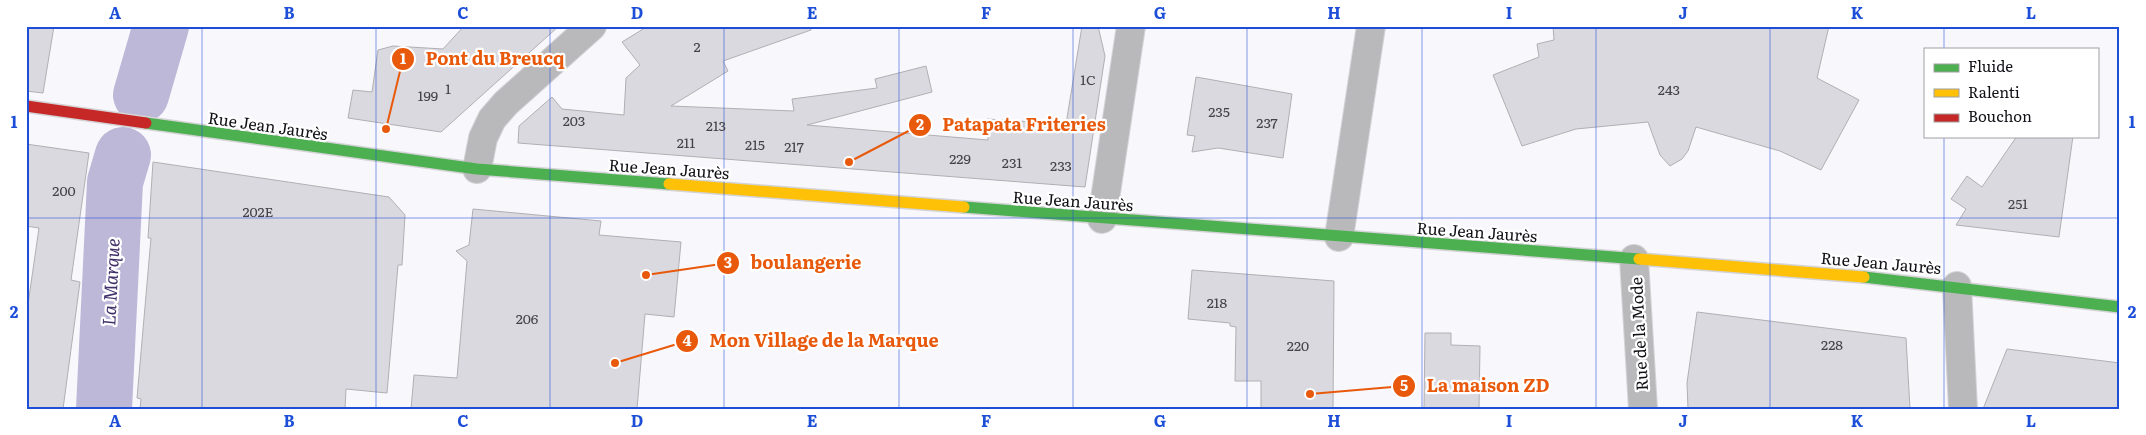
<svg xmlns="http://www.w3.org/2000/svg" width="2146" height="435" font-family="Literata,serif">
<style>
.lines{fill:none;stroke-linecap:round;stroke-linejoin:round}
.river{stroke:#bdb7d8;stroke-width:56}
.building{fill:#dad9df;stroke:#b0b0b4}
.street-casing{stroke:#d4d3d6;stroke-width:30}
.fast-casing{stroke:#d4d3d6;stroke-width:14}
.slow-casing{stroke:#d4d3d6;stroke-width:14}
.jam-casing{stroke:#d4d3d6;stroke-width:14}
.street{stroke:#b9b9bb;stroke-width:28}
.fast{stroke:#4caf50;stroke-width:11}
.slow{stroke:#ffc107;stroke-width:11}
.jam{stroke:#c62828;stroke-width:11}
.grid{fill:none;stroke:#1d4ed8;stroke-width:1;stroke-opacity:0.55}
.labels{text-anchor:middle;dominant-baseline:central;stroke-width:4.5;stroke-linejoin:round;paint-order:stroke}
.number-label{font-size:14px;fill:#434248}
.street-label{font-size:16px;fill:#111016;stroke:#fff}
.water-label{font-size:18px;font-style:italic;fill:#41316b;stroke:#fff}
.leader{fill:none;stroke:#e8590c;stroke-width:2}
.callout-dot{fill:#e8590c;stroke:#fff;stroke-width:2}
.mark-label{font-size:15px;text-anchor:middle;font-weight:bold;fill:#fff}
.callout-label{font-size:18px;text-anchor:middle;font-weight:bold;fill:#e8590c;stroke:#fff;stroke-width:4.5;stroke-linejoin:round;paint-order:stroke}
.neatline{fill:none;stroke:#1d4ed8;stroke-width:2}
.grid-label{font-size:16px;text-anchor:middle;font-weight:bold;fill:#1d4ed8}
</style>
<rect width="100%" height="100%" fill="#f8f7fc"/>
<g class="lines">
<g class="river">
<path d="M141,95L161,26"/>
<path d="M104,409L115,182L123,155"/>
</g>
</g>
<g class="building">
<path d="M26,26H54L43,93L26,91Z"/>
<path d="M464,26H559L441,132L348,118L353,90L372,92L378,50L393,46L443,49Z"/>
<path d="M648,26H810L811,30L723,61L728,71L671,106L794,111L792,99L877,88L875,79L926,66L932,92L807,125L988,140L987,119L1066,124L1082,26H1098L1105,56L1085,187L518,143L519,126L552,97L562,109L624,115L626,78L640,65L622,42Z"/>
<path d="M1553,26H1829L1817,78L1859,100L1821,170L1780,151L1696,127L1688,151L1682,159L1670,166L1660,155L1648,122L1576,129L1522,146L1493,75L1539,57L1537,44L1554,40Z"/>
<path d="M1196,77L1292,94L1283,158L1218,148L1192,152L1195,136L1187,135Z"/>
<path d="M2017,136H2073L2059,237L1956,225L1966,209L1951,199L1967,176L1982,187Z"/>
<path d="M26,144L89,153L71,280L80,282L63,409H26V318L39,228L26,226Z"/>
<path d="M153,162L389,197L405,215L402,265H398L387,393L346,389L345,409H140L141,399L137,398L151,238H148Z"/>
<path d="M473,209L601,221L599,235L681,242L674,317L645,314L637,409H411L414,375L457,378L467,261L456,251L469,245Z"/>
<path d="M1192,270L1334,281L1333,409H1261V381H1235L1236,327L1230,326V323L1188,319Z"/>
<path d="M1697,312L1906,338L1910,409H1688L1687,383Z"/>
<path d="M1425,333H1451V345L1480,346L1479,409H1424Z"/>
<path d="M2007,349L2120,363V409H1983Z"/>
</g>
<g class="lines">
<g class="street-casing">
<g id="street">
<path d="M477,169L483,138L492,119L506,103L592,26"/>
<path d="M1102,219L1131,26"/>
<path d="M1339,237L1371,26"/>
<path d="M1634,259L1643,409"/>
<path d="M1957,286L1963,409"/>
</g>
</g>
<g class="fast-casing">
<g id="fast">
<path d="M146,123L477,169L669,184"/>
<path d="M964,207L1639,259"/>
<path d="M1864,277L2120,307"/>
</g>
</g>
<g class="slow-casing">
<g id="slow">
<path d="M669,184L964,207"/>
<path d="M1639,259L1864,277"/>
</g>
</g>
<g class="jam-casing">
<path id="jam" d="M26,106L146,123"/>
</g>
<use href="#street" class="street"/>
<use href="#fast" class="fast"/>
<use href="#slow" class="slow"/>
<use href="#jam" class="jam"/>
</g>
<path class="grid" d="M202,26V409M376,26V409M550,26V409M724,26V409M899,26V409M1073,26V409M1247,26V409M1422,26V409M1596,26V409M1770,26V409M1944,26V49M1944,136V409M26,218H2120"/>
<g class="labels">
<g class="number-label">
<text x="697" y="46">2</text>
<text x="1088" y="79">1C</text>
<text x="448" y="88">1</text>
<text x="1669" y="89">243</text>
<text x="428" y="95">199</text>
<text x="1219" y="111">235</text>
<text x="574" y="120">203</text>
<text x="1267" y="122">237</text>
<text x="716" y="125">213</text>
<text x="686" y="142">211</text>
<text x="755" y="144">215</text>
<text x="794" y="146">217</text>
<text x="960" y="158">229</text>
<text x="1012" y="162">231</text>
<text x="1061" y="165">233</text>
<text x="64" y="190">200</text>
<text x="2018" y="203">251</text>
<text x="258" y="211">202E</text>
<text x="1217" y="302">218</text>
<text x="527" y="318">206</text>
<text x="1832" y="344">228</text>
<text x="1298" y="345">220</text>
</g>
<g class="street-label">
<text transform="translate(268 125) rotate(8)">Rue Jean Jaurès</text>
<text transform="translate(669 168) rotate(4)">Rue Jean Jaurès</text>
<text transform="translate(1073 200) rotate(4)">Rue Jean Jaurès</text>
<text transform="translate(1477 231) rotate(4)">Rue Jean Jaurès</text>
<text transform="translate(1881 262) rotate(5)">Rue Jean Jaurès</text>
<text transform="translate(1638 334) rotate(-93)">Rue de la Mode</text>
</g>
<g class="water-label">
<text transform="translate(110 282) rotate(-87)">La Marque</text>
</g>
</g>
<path class="leader" d="M386 129L403 59M849 162L920 125M646 275L728 263M615 363L687 341M1310 394L1404 386"/>
<g class="callout-dot">
<circle cx="386" cy="129" r="5"/>
<circle cx="849" cy="162" r="5"/>
<circle cx="646" cy="275" r="5"/>
<circle cx="615" cy="363" r="5"/>
<circle cx="1310" cy="394" r="5"/>
<circle cx="403" cy="59" r="12"/>
<circle cx="920" cy="125" r="12"/>
<circle cx="728" cy="263" r="12"/>
<circle cx="687" cy="341" r="12"/>
<circle cx="1404" cy="386" r="12"/>
</g>
<g class="mark-label">
<text x="403" y="64">1</text>
<text x="920" y="130">2</text>
<text x="728" y="268">3</text>
<text x="687" y="346">4</text>
<text x="1404" y="391">5</text>
</g>
<g class="callout-label">
<text x="495" y="65">Pont du Breucq</text>
<text x="1024" y="131">Patapata Friteries</text>
<text x="806" y="269">boulangerie</text>
<text x="824" y="347">Mon Village de la Marque</text>
<text x="1488" y="392">La maison ZD</text>
</g>
<rect width="2146" height="435" fill="none" stroke="#ffffff" stroke-width="55"/>
<rect x="1924" y="48" width="175" height="90" fill="#ffffff" stroke="#a09fa2"/>
<rect x="1934" y="64" width="25" height="8" fill="#4caf50" stroke="#a09fa2"/>
<text x="1968" y="72" font-size="15" fill="#111016">Fluide</text>
<rect x="1934" y="89" width="25" height="8" fill="#ffc107" stroke="#a09fa2"/>
<text x="1968" y="98" font-size="15" fill="#111016">Ralenti</text>
<rect x="1934" y="114" width="25" height="8" fill="#c62828" stroke="#a09fa2"/>
<text x="1968" y="122" font-size="15" fill="#111016">Bouchon</text>
<rect x="28" y="28" width="2090" height="380" class="neatline"/>
<g class="grid-label">
<text x="115" y="19">A</text>
<text x="289" y="19">B</text>
<text x="463" y="19">C</text>
<text x="637" y="19">D</text>
<text x="812" y="19">E</text>
<text x="986" y="19">F</text>
<text x="1160" y="19">G</text>
<text x="1334" y="19">H</text>
<text x="1509" y="19">I</text>
<text x="1683" y="19">J</text>
<text x="1857" y="19">K</text>
<text x="2031" y="19">L</text>
<text x="14" y="128">1</text>
<text x="2132" y="128">1</text>
<text x="14" y="318">2</text>
<text x="2132" y="318">2</text>
<text x="115" y="427">A</text>
<text x="289" y="427">B</text>
<text x="463" y="427">C</text>
<text x="637" y="427">D</text>
<text x="812" y="427">E</text>
<text x="986" y="427">F</text>
<text x="1160" y="427">G</text>
<text x="1334" y="427">H</text>
<text x="1509" y="427">I</text>
<text x="1683" y="427">J</text>
<text x="1857" y="427">K</text>
<text x="2031" y="427">L</text>
</g>
</svg>
